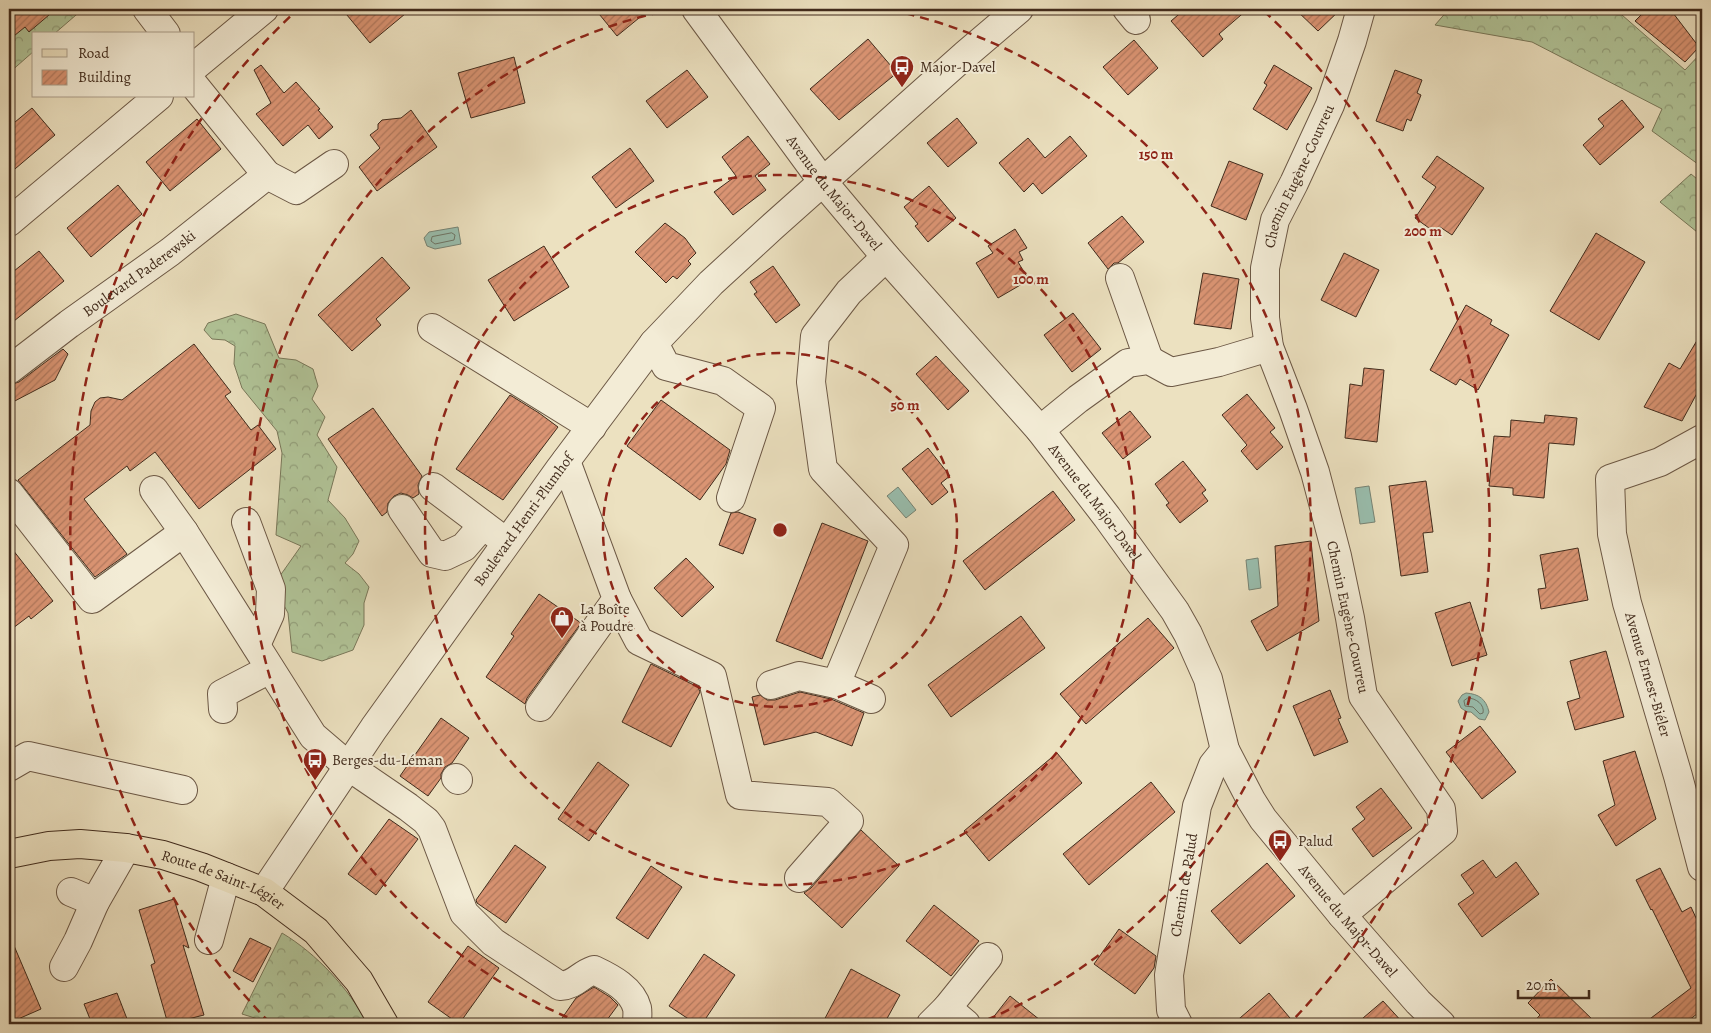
<svg xmlns="http://www.w3.org/2000/svg" width="1711" height="1033" font-family="Alegreya,serif">
<style>
.forest{fill:url(#forest-crowns);stroke:#79785a}
.water{fill:#99beae;stroke:#768374}
.lines{fill:none;stroke-linecap:round;stroke-linejoin:round}
.shore{stroke:#6d7465;stroke-width:1}
.building{fill:url(#building-hatch);stroke:#412b1c}
.minor-casing{stroke:#6c5845;stroke-width:30}
.major-casing{stroke:#412b1c;stroke-width:30}
.minor{stroke:#f3ecd6;stroke-width:28}
.major{stroke:#ece1c0;stroke-width:28}
.ring{fill:none;stroke:#8f2418;stroke-width:2.5;stroke-dasharray:9 6}
.labels{text-anchor:middle;dominant-baseline:central;stroke-width:4;stroke-linejoin:round;paint-order:stroke}
.poi-label{font-size:15px;fill:#412b1c;stroke:#f3ecd6;text-anchor:start}
.street-label{font-size:15px;fill:#412b1c;stroke:#f3ecd6}
.centre{fill:#8f2418;stroke:#f3ecd6;stroke-width:2.5}
.ring-label{font-size:15px;text-anchor:middle;font-weight:bold;fill:#8f2418;stroke:#f3ecd6;stroke-width:4;stroke-linejoin:round;paint-order:stroke}
</style>
<defs>
<pattern id="forest-crowns" width="20" height="18" patternUnits="userSpaceOnUse" patternTransform="scale(1.25)"><rect width="20" height="18" fill="#b1c498"/><path d="M2 6a3 3 0 1 1 6 0M12 15a3 3 0 1 1 6 0" fill="none" stroke="#929f7b"/></pattern>
<pattern id="building-hatch" width="6" height="6" patternUnits="userSpaceOnUse" patternTransform="scale(1.25)"><rect width="6" height="6" fill="#da9473"/><path d="M-1 1l2-2M0 6l6-6M5 7l2-2" fill="none" stroke="#b2795e"/></pattern>
</defs>
<rect width="100%" height="100%" fill="#ece1c0"/>
<filter id="stains"><feTurbulence type="fractalNoise" baseFrequency=".004" numOctaves="4"/><feColorMatrix values="0 0 0 0 .2 0 0 0 0 .09 0 0 0 0 .02 0 0 0 .5 -.17"/></filter>
<radialGradient id="worn" r=".72"><stop offset=".6" stop-color="#630" stop-opacity="0"/><stop offset="1" stop-color="#630" stop-opacity=".3"/></radialGradient>
<g class="forest">
<path d="M9,9H83L54,34H34V51L9,73Z"/>
<path d="M1449,9H1611L1622,15L1685,70L1702,52V167L1652,131L1662,109L1532,42L1435,25Z"/>
<path d="M1691,174L1702,183V236L1660,202Z"/>
<path d="M236,314L265,324L279,358L296,360L313,369L318,386L312,399L325,417L317,435L337,467L328,500L345,518L359,541L353,554L345,563L359,574L369,587L364,603V625L353,650L322,661L292,652L288,613L279,596L277,580L301,546L276,535L282,453L277,431L242,388L234,364L235,346L225,340L212,339L204,330L208,323Z"/>
<path d="M282,933C317,954 348,988 368,1024H274L242,1014Z"/>
</g>
<g class="water">
<path d="M458,227L461,244L435,249L427,246L424,238L429,232Z"/>
<path d="M1369,486L1375,522L1360,524L1355,488Z"/>
<path d="M898,487L916,510L906,518L887,496Z"/>
<path d="M1258,558L1261,588L1249,590L1246,560Z"/>
<path d="M1466,693C1479,694 1486,699 1489,712L1485,720L1479,719L1471,712H1467L1461,708L1458,701L1462,695Z"/>
</g>
<g class="lines">
<g class="shore">
<path d="M452,233L455,235L454,240L435,244L431,241L432,237Z"/>
<path d="M1468,698C1476,698 1485,705 1483,713L1480,714L1473,707L1465,706L1464,701Z"/>
</g>
</g>
<g class="building">
<path d="M9,9H56L29,32L25,27L9,40Z"/>
<path d="M342,9H411L370,43Z"/>
<path d="M595,9H650L617,36Z"/>
<path d="M1185,9H1248L1219,34L1223,39L1203,57L1171,21Z"/>
<path d="M1295,9H1341L1318,31Z"/>
<path d="M1647,9H1670L1699,47L1685,62L1635,21Z"/>
<path d="M868,39L897,73L839,120L810,89Z"/>
<path d="M1134,40L1158,68L1128,95L1103,67Z"/>
<path d="M514,57L525,103L471,118L458,73Z"/>
<path d="M261,65L284,93L296,82L320,109L318,110L333,127L319,139L308,125L283,146L256,114L271,103L254,70Z"/>
<path d="M1274,65L1312,88L1287,130L1253,109L1267,85L1264,83Z"/>
<path d="M687,70L708,97L667,128L646,101Z"/>
<path d="M1395,70L1422,80L1417,93L1421,95L1411,121L1407,119L1403,131L1376,121Z"/>
<path d="M1622,100L1644,127L1600,165L1583,145L1604,126L1598,119Z"/>
<path d="M32,108L55,135L9,174V127Z"/>
<path d="M411,110L437,147L377,191L359,167L380,148L370,135L378,129V124L382,120L401,118Z"/>
<path d="M957,118L977,143L948,167L927,143Z"/>
<path d="M197,119L221,149L170,191L146,162Z"/>
<path d="M748,136L770,164L755,176L766,190L733,215L714,192L736,176L722,157Z"/>
<path d="M1070,136L1087,156L1042,194L1033,183L1024,192L999,163L1028,138L1045,158Z"/>
<path d="M630,148L654,181L616,208L592,177Z"/>
<path d="M1437,156L1484,188L1452,235L1440,227L1436,233L1415,218L1436,187L1422,177Z"/>
<path d="M1229,161L1263,174L1246,220L1211,206Z"/>
<path d="M118,185L142,214L91,257L67,228Z"/>
<path d="M929,186L956,218L928,242L915,226L918,224L904,207Z"/>
<path d="M1122,216L1144,242L1118,263H1114L1108,269L1088,243Z"/>
<path d="M665,223L685,238L696,253L688,261L691,264L677,279L673,276L666,283L635,252Z"/>
<path d="M1015,229L1027,248L1019,252L1023,260L1018,262L1029,280L998,298L976,263L993,253L988,246Z"/>
<path d="M1596,233L1645,262L1599,340L1550,311Z"/>
<path d="M544,246L569,287L514,321L488,280Z"/>
<path d="M39,251L64,281L9,325V275Z"/>
<path d="M1344,253L1379,270L1356,317L1321,300Z"/>
<path d="M382,257L410,288L376,319L381,325L352,351L318,315Z"/>
<path d="M773,266L800,305L776,323L754,294L757,292L750,282Z"/>
<path d="M1203,273L1239,279L1231,329L1194,324Z"/>
<path d="M1466,305L1492,320L1490,324L1509,335L1478,390L1460,379L1456,385L1430,370Z"/>
<path d="M1073,313L1101,349L1072,372L1044,335Z"/>
<path d="M1702,332V384L1682,421L1644,407L1669,363L1680,369Z"/>
<path d="M194,344L231,392L225,396L251,430L258,425L276,449L199,509L155,452L130,471L127,466L84,499L127,554L95,577L18,480L90,425L91,411L95,402L100,398L108,397L122,400Z"/>
<path d="M63,349L68,354L55,380L9,404V385L19,382Z"/>
<path d="M936,356L969,391L948,410L916,374Z"/>
<path d="M1364,368L1384,370L1377,442L1345,438L1350,384L1362,386Z"/>
<path d="M1247,394L1275,428L1270,432L1283,447L1257,470L1241,451L1247,445L1222,415Z"/>
<path d="M510,395L539,413L558,427L503,500L456,469Z"/>
<path d="M661,400L730,450L726,464L700,500L627,446Z"/>
<path d="M373,408L422,476L418,485L419,494L413,498L408,495L401,493L394,496L388,503L387,512L382,516L328,439Z"/>
<path d="M1130,411L1151,437L1123,459L1102,433Z"/>
<path d="M1545,415L1577,418L1574,445L1549,443L1544,498L1513,495V488L1489,486L1494,436L1510,437L1511,420L1544,423Z"/>
<path d="M928,448L950,476L941,483L948,492L932,505L902,469Z"/>
<path d="M1183,461L1206,490L1202,493L1208,501L1180,523L1166,505L1169,503L1155,484Z"/>
<path d="M1426,481L1433,532L1423,533L1428,572L1401,576L1389,486Z"/>
<path d="M1053,491L1075,520L985,590L963,561Z"/>
<path d="M738,512L756,519L743,554L719,545L731,513Z"/>
<path d="M822,523L868,541L822,659L776,641Z"/>
<path d="M1311,541L1319,621L1267,651L1251,621L1278,606L1275,546Z"/>
<path d="M9,545L53,601L31,619L29,616L9,631Z"/>
<path d="M1578,548L1588,600L1541,609L1538,589L1546,588L1540,555Z"/>
<path d="M686,558L714,587L682,617L654,588Z"/>
<path d="M539,594L581,623L527,698L525,704L486,677L514,636L511,634Z"/>
<path d="M1470,602L1487,655L1452,666L1435,613Z"/>
<path d="M1021,616L1045,648L951,717L928,685Z"/>
<path d="M1148,618L1174,648L1086,724L1060,694Z"/>
<path d="M1606,651L1624,717L1575,730L1567,702L1580,698L1570,661Z"/>
<path d="M651,664L698,687L700,692L671,747L622,722Z"/>
<path d="M1330,690L1341,718L1338,719L1348,742L1314,756L1293,706Z"/>
<path d="M800,692L831,699L864,713L852,746L816,732L764,745L752,697L760,695L767,700H775Z"/>
<path d="M441,718L469,738L452,763L445,767L441,774V778L428,796L400,776Z"/>
<path d="M1480,726L1516,772L1482,799L1446,752Z"/>
<path d="M1635,751L1656,819L1616,846L1598,815L1615,805L1603,761Z"/>
<path d="M1057,753L1082,783L989,861L964,831Z"/>
<path d="M598,762L629,785L589,841L558,819Z"/>
<path d="M1151,782L1175,812L1089,885L1063,854Z"/>
<path d="M1381,788L1412,828L1373,857L1352,829L1365,819L1356,807Z"/>
<path d="M389,819L418,839L376,895L348,874Z"/>
<path d="M861,830L899,866L842,928L804,893L811,888Z"/>
<path d="M515,845L546,867L506,923L477,903L476,900Z"/>
<path d="M1483,860L1496,878L1516,862L1539,894L1482,937L1458,904L1474,893L1461,875Z"/>
<path d="M1267,863L1295,896L1240,944L1211,911Z"/>
<path d="M651,866L682,887L648,939L616,918Z"/>
<path d="M1660,868L1682,912L1691,907L1702,931V1010L1684,1024H1643L1691,988L1652,909L1651,910L1636,880Z"/>
<path d="M174,899L189,948L183,945L204,1015L168,1024L151,965L155,963L139,910Z"/>
<path d="M934,905L979,941L951,976L906,941Z"/>
<path d="M1119,929L1156,956L1154,968L1135,994L1094,964Z"/>
<path d="M9,934L41,1009L9,1023Z"/>
<path d="M250,938L271,948L253,982L233,971Z"/>
<path d="M468,946L499,968L459,1024L428,1002Z"/>
<path d="M704,954L735,975L702,1024H696L669,1006Z"/>
<path d="M851,969L900,995L884,1024H822Z"/>
<path d="M1551,979L1597,1024H1532L1540,1015L1528,1003Z"/>
<path d="M594,987L610,997L618,1005L604,1024H558L576,998Z"/>
<path d="M117,993L129,1024H92L84,1004Z"/>
<path d="M1269,993L1295,1024H1233Z"/>
<path d="M1010,996L1045,1024H988Z"/>
<path d="M1383,1001L1404,1024H1356Z"/>
</g>
<g class="lines">
<g class="minor-casing">
<g id="minor">
<path d="M147,9L166,34"/>
<path id="s1" d="M696,9L823,182L886,257L1040,430L1107,517L1175,611L1188,634L1208,679L1225,750L1251,800L1263,819L1342,915L1418,1002L1441,1024"/>
<path d="M1127,9L1136,20"/>
<path d="M194,67L264,9"/>
<path d="M194,85L267,175"/>
<path d="M9,222L159,96"/>
<path d="M1120,278L1149,360"/>
<path d="M432,328L592,427"/>
<path d="M654,343L666,366L723,381L761,408L731,498"/>
<path id="s2" d="M9,370L69,324L170,252L267,175L296,190L334,164"/>
<path d="M1040,430L1078,399L1128,363L1149,360L1171,372L1219,362L1269,347"/>
<path id="s3" d="M1702,439L1660,462L1610,479L1612,534L1627,603L1678,776L1702,867"/>
<path d="M433,487L498,536"/>
<path d="M154,490L184,532"/>
<path d="M9,493L92,599L184,532L313,736L348,766L408,807L426,821L432,829L464,913L493,942L560,986C576,985 579,975 594,970C611,978 632,989 637,1008C638,1013 637,1019 637,1024"/>
<path d="M402,509L432,553L445,556L464,547L483,525"/>
<path d="M246,522L271,589L270,614L256,645"/>
<path d="M617,599L639,641L712,676L740,795L828,802L849,821L799,878"/>
<path d="M836,684L871,699"/>
<path d="M771,685L799,676L836,684L894,545L823,469L811,382L815,336L849,292L886,257"/>
<path d="M540,707L617,599L566,461"/>
<path d="M223,709L222,694L270,669"/>
<path d="M9,767L28,756L183,790"/>
<path d="M456,778L458,780"/>
<path d="M71,892L95,902"/>
<path id="s4" d="M264,892L374,728L559,470L654,343L711,283L772,227L965,55L1019,9"/>
<path id="s5" d="M1342,915L1443,831L1441,809L1363,696L1350,618L1337,556L1315,472L1293,409L1269,347L1265,318V268L1275,220L1294,183L1330,105L1352,41L1361,9"/>
<path d="M209,940L226,877"/>
<path d="M64,967L78,941L95,902L126,848"/>
<path d="M947,1008L988,957"/>
<path d="M931,1024L947,1008L966,1024"/>
<path id="s6" d="M1178,1024L1171,1010L1169,975L1197,806L1213,765L1225,750"/>
</g>
</g>
<g class="major-casing">
<g id="major">
<path id="s7" d="M9,854L49,846L80,844L126,848L163,855L201,867L264,892L316,931L359,981L384,1024"/>
</g>
</g>
<use href="#minor" class="minor"/>
<use href="#major" class="major"/>
</g>
<g class="ring">
<circle cx="780" cy="530" r="177"/>
<circle cx="780" cy="530" r="355"/>
<path d="M581 1023A532 532 0 0 1 669 10M891 10A532 532 0 0 1 979 1023"/>
<path d="M270 1023A709 709 0 0 1 296 11M1264 11A709 709 0 0 1 1290 1023"/>
</g>
<defs>
<g id="bus-pin" transform="scale(1.25)"><path d="M0 17L-7.5 6A9.5 9.5 0 1 1 7.5 6Z" fill="#8f2418" stroke="#f3ecd6"/><path d="M-5-6H5V4H4V6H2V4H-2V6H-4V4H-5ZM-3.5-4V0h7V-4ZM-3.5 1.2v1.5H-2V1.2ZM2 1.2v1.5H3.5V1.2Z" fill="#fff"/></g>
<g id="shop-pin" transform="scale(1.25)"><path d="M0 17L-7.5 6A9.5 9.5 0 1 1 7.5 6Z" fill="#8f2418" stroke="#f3ecd6"/><path d="M-5-2.5h2.3a2.7 3.5 0 0 1 5.4 0H5L5.5 6h-11ZM-1.5-2.5h3a1.5 2.3 0 0 0-3 0Z" fill="#fff"/></g>
</defs>
<g fill-rule="evenodd">
<use href="#bus-pin" x="902" y="67"/>
<use href="#shop-pin" x="562" y="618"/>
<use href="#bus-pin" x="315" y="760"/>
<use href="#bus-pin" x="1280" y="841"/>
</g>
<g class="labels">
<g class="poi-label">
<text x="920" y="67">Major-Davel</text>
<text x="580" y="609">La Boîte<tspan x="580" dy="17">à Poudre</tspan></text>
<text x="332" y="760">Berges-du-Léman</text>
<text x="1298" y="841">Palud</text>
</g>
<g class="street-label">
<text stroke="none"><textPath href="#s5" startOffset="831">Chemin Eugène-Couvreu</textPath></text>
<text stroke="none"><textPath href="#s1" startOffset="230">Avenue du Major-Davel</textPath></text>
<text stroke="none"><textPath href="#s2" startOffset="162">Boulevard Paderewski</textPath></text>
<text stroke="none"><textPath href="#s1" startOffset="635">Avenue du Major-Davel</textPath></text>
<text stroke="none"><textPath href="#s4" startOffset="454">Boulevard Henri-Plumhof</textPath></text>
<text transform="translate(1348 617) rotate(78)">Chemin Eugène-Couvreu</text>
<text stroke="none"><textPath href="#s3" startOffset="301">Avenue Ernest-Biéler</textPath></text>
<text stroke="none"><textPath href="#s7" startOffset="221">Route de Saint-Légier</textPath></text>
<text stroke="none"><textPath href="#s6" startOffset="142">Chemin de Palud</textPath></text>
<text stroke="none"><textPath href="#s1" startOffset="1130">Avenue du Major-Davel</textPath></text>
</g>
</g>
<circle cx="780" cy="530" r="8" class="centre"/>
<g class="ring-label">
<text x="1156" y="159">150 m</text>
<text x="1423" y="236">200 m</text>
<text x="1031" y="284">100 m</text>
<text x="905" y="410">50 m</text>
</g>
<rect width="1711" height="1033" fill="none" stroke="#ece1c0" stroke-width="30"/>
<rect x="10" y="10" width="1691" height="1013" fill="none" stroke="#412b1c" stroke-width="2.5"/>
<rect x="15" y="15" width="1681" height="1003" fill="none" stroke="#412b1c"/>
<rect x="32" y="32" width="162" height="65" fill="#f3ecd6" stroke="#ac9f8c"/>
<rect x="42" y="49" width="25" height="8" fill="#ece1c0" stroke="#ac9f8c"/>
<text x="78" y="58" font-size="15" fill="#412b1c">Road</text>
<rect x="42" y="70" width="25" height="15" fill="url(#building-hatch)" stroke="#ac9f8c"/>
<text x="78" y="82" font-size="15" fill="#412b1c">Building</text>
<path d="M1518 990v8h71v-8" fill="none" stroke="#412b1c" stroke-width="2.5"/>
<text x="1526" y="990" font-size="15" fill="#412b1c" stroke="#f3ecd6" stroke-width="4" paint-order="stroke">20 m</text>
<rect width="100%" height="100%" filter="url(#stains)"/>
<rect width="100%" height="100%" fill="url(#worn)"/>
</svg>
